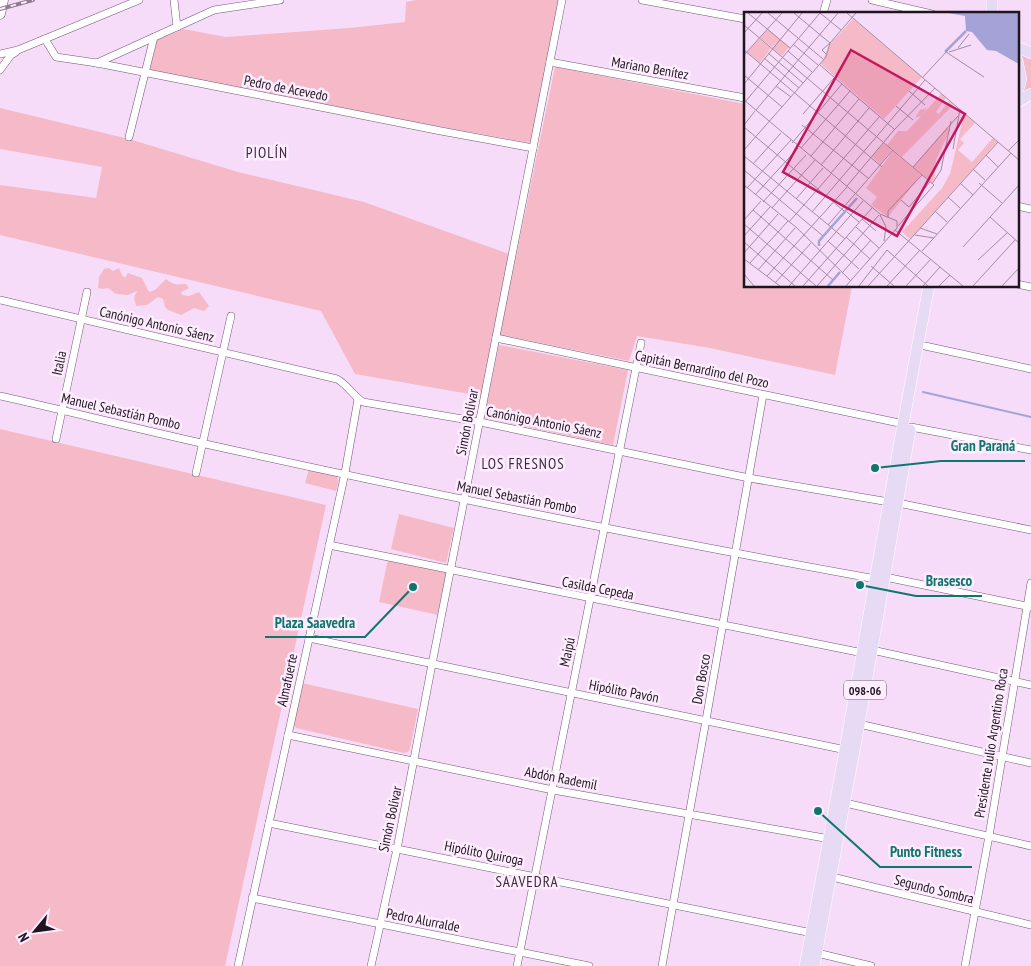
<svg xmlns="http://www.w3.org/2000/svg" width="1031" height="966" font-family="'PT Sans Narrow',sans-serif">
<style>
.green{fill:#f5b9c8}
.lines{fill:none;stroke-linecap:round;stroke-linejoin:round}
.stream{stroke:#a4a2d7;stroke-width:2}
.street-casing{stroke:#6f5771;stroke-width:8}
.secondary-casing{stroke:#6f5771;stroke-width:11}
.primary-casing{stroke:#fff;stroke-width:12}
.street{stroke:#fff;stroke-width:7}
.secondary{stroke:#fff;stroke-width:10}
.primary{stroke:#e6daf5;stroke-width:11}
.rail-casing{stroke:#8f7c90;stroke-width:4}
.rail{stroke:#feedff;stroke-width:2;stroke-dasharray:5.5;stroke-linecap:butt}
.labels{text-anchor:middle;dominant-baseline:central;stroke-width:5;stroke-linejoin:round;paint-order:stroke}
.shield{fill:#feedff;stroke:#625662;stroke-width:1}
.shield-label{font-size:12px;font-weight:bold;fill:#1f151f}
.street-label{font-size:14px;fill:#1f151f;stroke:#feedff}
.neighbourhood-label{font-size:15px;letter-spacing:1px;fill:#3d283f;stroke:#feedff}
.inset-river{fill:none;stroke:#a4a2d7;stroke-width:2.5}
.inset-road{fill:none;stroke:#a18ca2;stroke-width:1}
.view{fill:#c2185b;fill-opacity:0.15;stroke:#c2185b;stroke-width:2.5}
.inset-edge{fill:none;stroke:#1f151f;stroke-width:2.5}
.leader{fill:none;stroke:#0f766e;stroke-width:2}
.callout-dot{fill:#0f766e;stroke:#feedff;stroke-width:2}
.callout-label{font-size:15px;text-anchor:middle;font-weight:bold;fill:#0f766e;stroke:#feedff;stroke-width:5;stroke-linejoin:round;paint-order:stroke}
</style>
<rect width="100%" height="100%" fill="#f7dcf9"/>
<g class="green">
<path d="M416,0H560L531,143L408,121L150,70L157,40L183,29L226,37L349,28L405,22L406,2Z"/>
<path d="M1017,51L1031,58V90L1022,95L1020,60Z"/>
<path d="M555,67L745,104V286H852L835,375L710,348L637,336L629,361L500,335Z"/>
<path d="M0,108L129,139L238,172L364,202L509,254L481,396L355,374L321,311L0,235V185L96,198L102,167L0,149Z"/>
<path d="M109,268L113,271L119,268L122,275L125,278L128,273L142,278L149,292L155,290L166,279C173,285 177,285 186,284L189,288L181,292L182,295L189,296L199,292L209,306L204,311L194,308L181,315L168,310L165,307L163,299L158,297L147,305L136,306L134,298L137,291L128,295L116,294L108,288L102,289L98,288L99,277L104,269Z"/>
<path d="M499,345L628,370L613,445L484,418Z"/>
<path d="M0,429L326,505L225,966H0Z"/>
<path d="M309,469L334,474C341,479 338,484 336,491L305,483Z"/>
<path d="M399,514L454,528L446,563L391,549Z"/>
<path d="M388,559L447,572L438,615L379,602Z"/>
<path d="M302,683L418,709L410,749L408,752L404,753L296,728L293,724Z"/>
</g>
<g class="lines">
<path class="stream" d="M923,392L1031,417"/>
<g class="street-casing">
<g id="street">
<path d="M174,0L177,27"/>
<path d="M642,0L745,19"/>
<path d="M872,0L932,14"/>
<path d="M823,14L827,0"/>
<path d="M45,39L56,57L97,63L441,131L533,148"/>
<path d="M0,54L18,50L139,0"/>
<path d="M550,62L745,98"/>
<path d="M97,63L214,10L280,0"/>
<path d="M0,70L11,55L16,52"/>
<path d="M129,137L154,37"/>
<path d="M1017,206L1031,209"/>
<path d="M1017,284L1031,287"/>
<path d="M0,300L337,379C348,385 353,396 363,402L480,422L749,478L889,502"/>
<path d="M496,338L904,424"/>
<path d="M925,346L1031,369"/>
<path d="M0,396C67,411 134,428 201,443C425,493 650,538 876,579L885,577L1031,607"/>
<path d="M911,427L1031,450"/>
<path d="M56,439L87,292"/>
<path d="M196,473L231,316"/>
<path d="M898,503L1031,530"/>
<path d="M329,545L863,653"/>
<path d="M309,638L846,750"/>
<path d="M872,650L1031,685"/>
<path d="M859,724L1031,763"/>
<path d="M288,735L553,790L830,839"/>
<path d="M841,802L1031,846"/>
<path d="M269,823L812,933"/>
<path d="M832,877L1031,925"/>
<path d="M252,898L589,966"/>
<path d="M817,953L871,966"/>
<path d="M238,966L345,473L358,399"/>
<path d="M371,966L397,849L432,664L562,0"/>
<path d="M517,966L641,343"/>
<path d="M662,966L706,720L763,395"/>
<path d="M965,966L989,836L1031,583"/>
</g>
</g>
<g class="secondary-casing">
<path id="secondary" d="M0,14L3,0"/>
</g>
<g class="primary-casing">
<g id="primary">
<path d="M992,14V0"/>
<path d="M1017,47L1031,53"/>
<path d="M1017,60L1021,79L1017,94"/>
<path d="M1017,102L1031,94"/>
<path d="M805,966C849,740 885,512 929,286"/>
<path d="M814,966L859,724L910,430"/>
</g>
</g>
<use href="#street" class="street"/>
<use href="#secondary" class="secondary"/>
<use href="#primary" class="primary"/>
<g class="rail-casing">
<path id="rail" d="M0,9L33,0"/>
</g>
<use href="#rail" class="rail"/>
</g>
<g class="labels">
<rect class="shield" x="844" y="680.5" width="42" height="19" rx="4"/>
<g class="shield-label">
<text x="865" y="690">098-06</text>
</g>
<g class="street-label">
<text transform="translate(650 68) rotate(10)">Mariano Benítez</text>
<text transform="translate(286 88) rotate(11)">Pedro de Acevedo</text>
<text transform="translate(157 324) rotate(13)">Canónigo Antonio Sáenz</text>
<text transform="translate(59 363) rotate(-78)">Italia</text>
<text transform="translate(702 369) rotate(12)">Capitán Bernardino del Pozo</text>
<text transform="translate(121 411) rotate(13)">Manuel Sebastián Pombo</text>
<text transform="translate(467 422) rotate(-79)">Simón Bolívar</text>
<text transform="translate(544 422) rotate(11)">Canónigo Antonio Sáenz</text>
<text transform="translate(517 497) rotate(11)">Manuel Sebastián Pombo</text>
<text transform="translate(598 588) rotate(11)">Casilda Cepeda</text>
<text transform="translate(567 652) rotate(-78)">Maipú</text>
<text transform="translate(701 679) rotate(-80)">Don Bosco</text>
<text transform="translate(287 680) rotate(-78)">Almafuerte</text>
<text transform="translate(624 691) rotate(11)">Hipólito Pavón</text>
<text transform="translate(991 743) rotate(-81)">Presidente Julio Argentino Roca</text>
<text transform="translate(561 778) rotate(11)">Abdón Rademil</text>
<text transform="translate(390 819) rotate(-78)">Simón Bolívar</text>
<text transform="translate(484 853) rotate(11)">Hipólito Quiroga</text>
<text transform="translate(934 889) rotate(14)">Segundo Sombra</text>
<text transform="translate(423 920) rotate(11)">Pedro Alurralde</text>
</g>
<g class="neighbourhood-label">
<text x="267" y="152">PIOLÍN</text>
<text x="523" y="463">LOS FRESNOS</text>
<text x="527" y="881">SAAVEDRA</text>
</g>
</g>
<g transform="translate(744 12)">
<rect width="275" height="275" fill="#f7dcf9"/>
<path d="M109,7L178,65L140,107L77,52L86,32ZM24,17L45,35L38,44L28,36L34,28L28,35L16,26ZM15,27L27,36L16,51L3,40ZM197,82L202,86L192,100L195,102L205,89L209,93L158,145L143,133L154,119H163L177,104L171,106L176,98L183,96L178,103ZM220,102L231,111L216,127L220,131L214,138L228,150L249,126L253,130L166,227L158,220L198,176L206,162ZM203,115L206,118L192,148L191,166L188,171L169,155ZM140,131L148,138L136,152L128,145ZM149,139L177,163L144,205L127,193L133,185L122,176Z" fill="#f5b9c8"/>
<path d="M204,1H275V52L252,39L243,38L228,20L222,19L221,4Z" fill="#a4a2d7"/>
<path class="inset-river" d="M201,40L222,19M75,234V229L113,186M84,274L96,260"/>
<path class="inset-road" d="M4,1L46,36M24,1L79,47M50,1L86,31L78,38L82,42M76,1L97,18M103,1L275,148M0,13L190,173L154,214M0,21L18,1M49,32L74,53M214,36L225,22M0,38L138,155M44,39L68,60M202,40L240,65M205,40L227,33M24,41L59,71M0,43L38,1M20,46L55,76M76,53L150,117M0,63L38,95M179,65L204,38M0,72L58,1M32,74L47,85M165,79L181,93M0,88L136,202L153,209V216L102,274M1,90L76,1M152,94L169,108M12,98L94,1M59,102L90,66M0,113L11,99M58,113L124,166M0,115L100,199M48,131L98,72M57,136L106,79M209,137L216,97M0,138L82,45L86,31L112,1M264,139L275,128M242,143L254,155M0,144L87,215M67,144L115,87M9,152L37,121M77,153L125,96M169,155L214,104M229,157L241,168M0,158L79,224M87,161L135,105M216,171L229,183M235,171L258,191M188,172L197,158L207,109M0,173L53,216L107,269M103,174L150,118L191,76M3,176L47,128M112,181L149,138M11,183L54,136M204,185L216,196M52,187L79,156M157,188L165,195L186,170M19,190L62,143M28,196L71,148M9,198L89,268M191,199L203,210M68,200L181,68M103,200L115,210M136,203L142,215L140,229M144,205V199L178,163M246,205L275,231M118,207L132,219M0,208L17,189M45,210L87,162M0,212L72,274M84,213L111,182M112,215L135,236M88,216L101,227M176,216L193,222M151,218L219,274M171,223L190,226M0,224L26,195M102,225L126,247M84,229L115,257M0,230L51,274M219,235L275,173M178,239L267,141M0,241L34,202M0,247L36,274M234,248L263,221M6,251L44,209M127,254L150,274M14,258L51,216M98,261L127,228M0,262L10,274M23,264L103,175M31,271L67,231M45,274L119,189M59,274L128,196M73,274L135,203M115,274L143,238L184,274M124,274L254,130M143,274L176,238M162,274L187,247M179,274L196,255M195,274L206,263M229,274L271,228M258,274L275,256"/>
<path class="view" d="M107,38L221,102L153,224L39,160Z"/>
<rect width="275" height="275" class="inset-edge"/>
</g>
<path class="leader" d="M875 468L941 461H1025M860 585L916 596H982M413 587L365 637H265M818 811L880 867H972"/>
<g class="callout-dot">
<circle cx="875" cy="468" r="5"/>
<circle cx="860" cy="585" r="5"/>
<circle cx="413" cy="587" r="5"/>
<circle cx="818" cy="811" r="5"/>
</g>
<g class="callout-label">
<text x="983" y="451">Gran Paraná</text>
<text x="949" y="586">Brasesco</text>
<text x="315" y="628">Plaza Saavedra</text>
<text x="926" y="857">Punto Fitness</text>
</g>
<g transform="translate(35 931) rotate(241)" stroke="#feedff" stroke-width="4" paint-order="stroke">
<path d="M0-4L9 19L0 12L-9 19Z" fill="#1f151f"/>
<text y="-8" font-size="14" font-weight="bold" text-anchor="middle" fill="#1f151f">N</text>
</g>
</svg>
